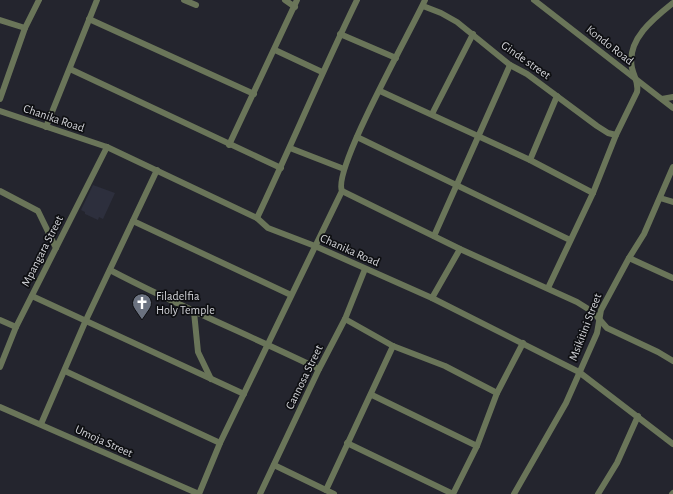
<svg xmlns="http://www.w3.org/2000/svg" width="673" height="494" font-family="'Alegreya Sans',sans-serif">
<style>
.built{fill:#2d2f3d}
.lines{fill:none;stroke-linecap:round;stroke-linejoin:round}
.minor{stroke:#6a7559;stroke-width:6}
.labels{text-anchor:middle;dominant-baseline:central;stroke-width:3.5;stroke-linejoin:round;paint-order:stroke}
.street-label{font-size:12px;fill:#d3d4d9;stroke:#0e0f12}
.poi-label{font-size:12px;fill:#d3d4d9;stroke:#0e0f12;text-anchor:start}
</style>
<rect width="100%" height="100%" fill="#24252e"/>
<path class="built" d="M93,185L115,193L103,219L99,217L98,220L85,214V212L81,210Z"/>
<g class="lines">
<g class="minor">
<path d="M184,0L196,5"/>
<path d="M285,0L295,7"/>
<path d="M534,0L673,108"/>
<path d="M423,6L441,13L457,22L510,65L527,74L597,126L608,133L616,135"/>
<path d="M89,19L254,94"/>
<path d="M0,20L25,28"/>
<path d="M340,34L396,58"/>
<path d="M275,50L322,72"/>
<path d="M70,69L281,168"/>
<path d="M380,91L530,160L593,193"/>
<path d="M0,99L25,28L39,0"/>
<path d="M662,99L673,97"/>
<path d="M0,111L107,147L257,218L268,228L315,246L432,298L579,372L673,444"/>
<path d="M432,114L473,34"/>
<path d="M46,127L97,0"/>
<path d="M357,137L570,240"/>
<path d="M229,145L297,0"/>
<path d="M290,148L344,169"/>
<path d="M530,160L557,96"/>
<path d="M0,191L38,211L56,248"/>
<path d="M342,191L460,249L577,302L593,312L607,328L658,352L673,361"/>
<path d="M660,198L673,202"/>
<path d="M257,218C291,146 322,72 357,0"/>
<path d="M133,221L291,295"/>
<path d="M434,236L510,65"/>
<path d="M629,258L673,278"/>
<path d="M110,270C178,306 249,335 319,369"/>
<path d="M548,288L593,193L616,135L637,92C639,83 634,77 632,68C626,40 654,18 673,3"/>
<path d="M32,296L244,394"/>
<path d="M432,298L460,249"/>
<path d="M194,312L198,352L211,379"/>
<path d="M345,319L393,346L445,366L497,393"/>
<path d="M0,320L16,327"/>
<path d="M0,367L16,327L107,147"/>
<path d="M65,371L220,443"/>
<path d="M372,395L477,446"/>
<path d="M0,407L199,494"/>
<path d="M41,424L86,320L157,170"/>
<path d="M347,443L453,494"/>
<path d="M274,465L334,494"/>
<path d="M326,490L393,346"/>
<path d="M199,494L220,443L342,191C332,170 412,29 425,0"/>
<path d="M260,494L319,369L345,319L365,269"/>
<path d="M453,494L477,446L497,393L523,343"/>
<path d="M514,494L566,403L597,333L601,310L629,258L644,234L673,167"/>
<path d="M598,494L617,463L638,416"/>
<path d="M672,494L673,493"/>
</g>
</g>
<defs>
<g id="church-pin" transform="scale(1)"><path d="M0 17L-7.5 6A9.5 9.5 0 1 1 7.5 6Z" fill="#6b7280" stroke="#0e0f12"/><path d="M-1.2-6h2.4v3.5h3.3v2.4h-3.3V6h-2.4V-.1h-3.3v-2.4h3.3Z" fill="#fff"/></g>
</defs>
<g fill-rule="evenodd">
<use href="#church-pin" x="142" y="303"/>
</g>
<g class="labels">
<g class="street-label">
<text transform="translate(610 45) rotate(38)">Kondo Road</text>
<text transform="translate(526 60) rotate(35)">Ginde street</text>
<text transform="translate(54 118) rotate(19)">Chanika Road</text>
<text transform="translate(350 250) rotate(24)">Chanika Road</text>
<text transform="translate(42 251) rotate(-63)">Mpangara Street</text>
<text transform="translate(585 327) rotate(-69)">Msikitini Street</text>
<text transform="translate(304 377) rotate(-64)">Cannosa Street</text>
<text transform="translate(104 441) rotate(24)">Umoja Street</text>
</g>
<g class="poi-label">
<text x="156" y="296">Filadelfia<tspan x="156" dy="14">Holy Temple</tspan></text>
</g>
</g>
</svg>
